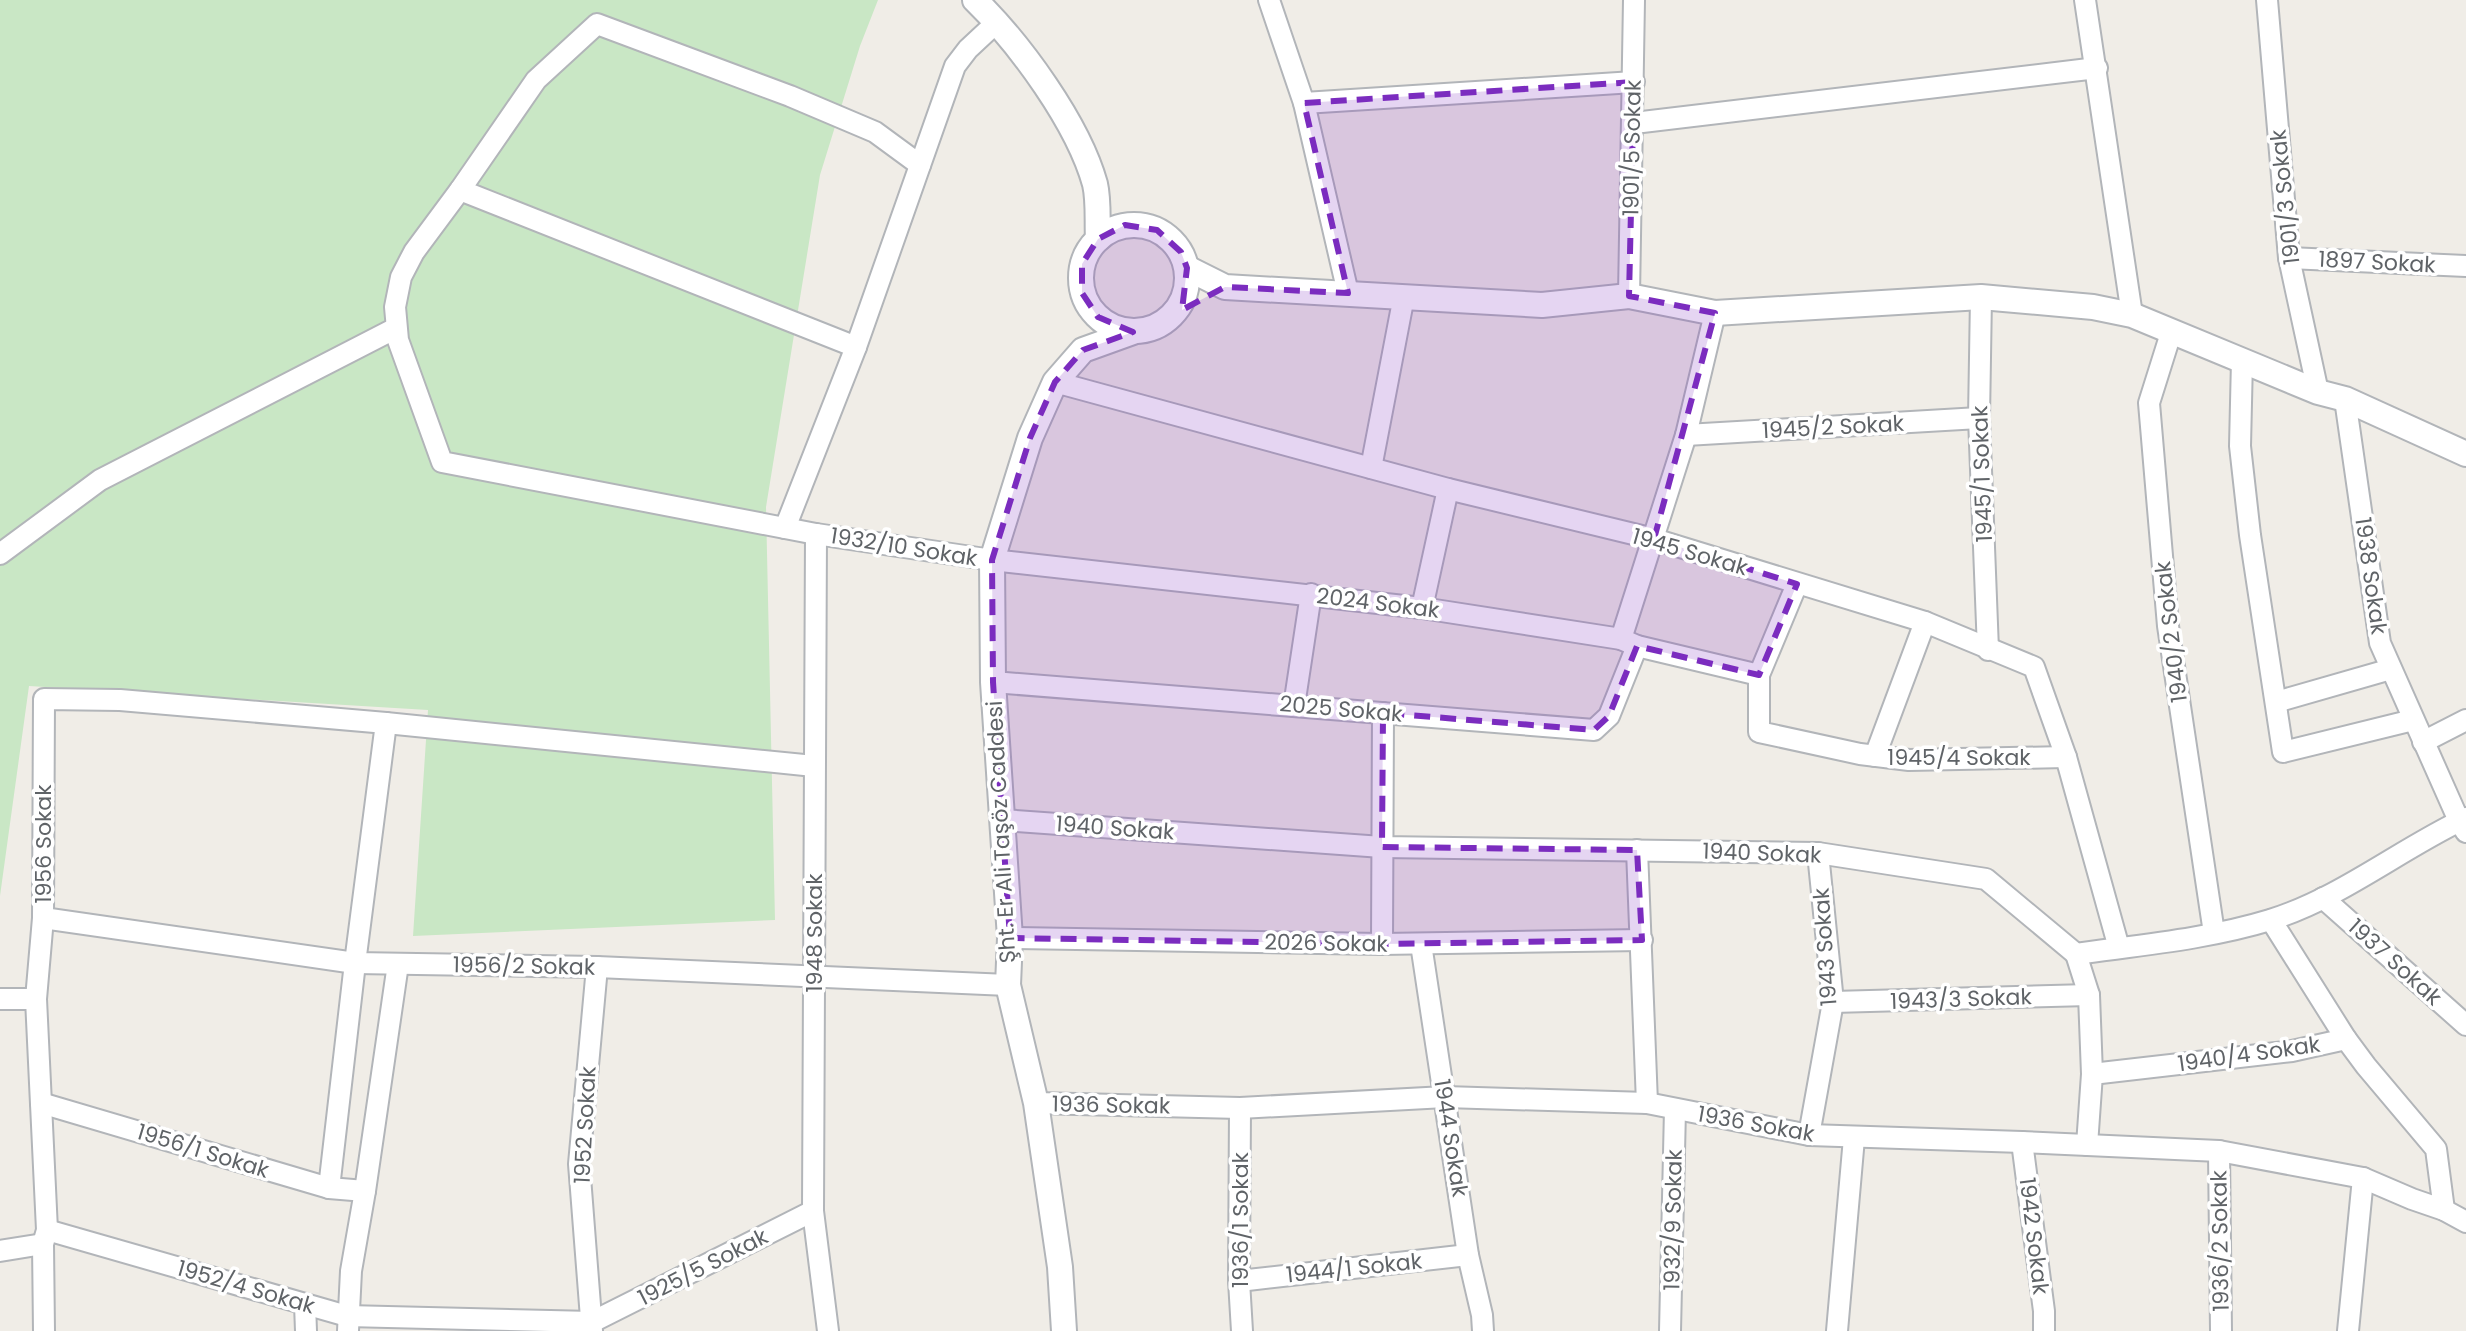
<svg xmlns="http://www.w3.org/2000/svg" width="2466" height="1331" font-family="Poppins,sans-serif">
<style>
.green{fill:#c9e7c5}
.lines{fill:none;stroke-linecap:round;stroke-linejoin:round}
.minor-casing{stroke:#b2b5b9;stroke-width:24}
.tertiary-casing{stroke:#b2b5b9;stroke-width:28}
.minor{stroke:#fff;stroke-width:20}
.tertiary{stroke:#fff;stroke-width:24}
.marked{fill:#7b2cbf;fill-opacity:0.2;stroke:#7b2cbf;stroke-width:6;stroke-dasharray:16 10;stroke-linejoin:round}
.labels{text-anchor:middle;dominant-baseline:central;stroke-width:7;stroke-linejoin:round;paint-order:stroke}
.street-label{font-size:22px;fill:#5f6367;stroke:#fff}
</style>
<rect width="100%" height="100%" fill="#f0ede7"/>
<path class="green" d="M0,0H878L860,46L820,175L766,507L775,920L413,936L428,710L29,686L0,896Z"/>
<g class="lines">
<g class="minor-casing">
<g id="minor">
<path d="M1269,0L1304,103L1348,293"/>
<path d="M2085,0L2132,315"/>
<path d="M2267,0L2289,258L2318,392"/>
<path d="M1304,103L1634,82"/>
<path d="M1634,123L2097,68"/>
<path d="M920,165L875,132L790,96L597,24L536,80L460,190L414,252L401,277L395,307L398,340L442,462L816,534L992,560L1422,608L1621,639L1637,646L1759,675"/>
<path d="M460,190L856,347"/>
<path d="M2289,258L2466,266"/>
<path d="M1629,296L1634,0"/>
<path d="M1981,297L1979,418L1988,650"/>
<path d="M2171,333L2149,403L2168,626L2214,933"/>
<path d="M2242,360L2240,446L2250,535L2283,752L2413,720"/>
<path d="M1055,382L1448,489L1654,539L1925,622L2034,667L2066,757L2119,948"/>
<path d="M2345,399L2380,643L2459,821L2466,832"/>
<path d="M1686,435L1979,418"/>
<path d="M1371,468L1404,296"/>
<path d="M785,528L856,347L955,66L968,49L997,22"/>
<path d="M816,534L813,1211L828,1331"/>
<path d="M0,554L100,480L396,328"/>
<path d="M1797,584L1759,675V732L1860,754L1909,760L2066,757"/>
<path d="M1422,608L1448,489"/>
<path d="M1621,639L1686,435L1715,313"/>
<path d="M993,682L1594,730L1609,716L1637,646"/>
<path d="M2276,702L2391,669"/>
<path d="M1294,706L1311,594"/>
<path d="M2423,742L2466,720"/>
<path d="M1875,756L1925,622"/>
<path d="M1003,820L1382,847L1818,853L1986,879L2076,954C2140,945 2208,939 2270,920C2341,898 2400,849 2466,818"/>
<path d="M1637,850L1647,1103"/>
<path d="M2323,898L2466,1025"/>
<path d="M43,918L355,963L597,967L1008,985"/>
<path d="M2271,920L2346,1039"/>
<path d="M1010,938L1382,944L1642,940"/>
<path d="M1382,944L1383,713"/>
<path d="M1421,944L1468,1255L1482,1315L1483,1331"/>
<path d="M2076,954L2089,995L2092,1074L2087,1145"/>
<path d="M0,999H36"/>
<path d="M1833,1002L2089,995"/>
<path d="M2092,1074L2292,1051L2346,1039L2366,1066L2436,1149L2444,1210"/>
<path d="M41,1103L329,1188L365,1191"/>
<path d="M1036,1103L1240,1108L1445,1097L1647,1103L1809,1135L2022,1142L2219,1151L2363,1178L2412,1199L2444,1210L2466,1222"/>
<path d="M1240,1108L1239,1281L1242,1331"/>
<path d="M1809,1135L1833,1002L1818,853"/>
<path d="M2022,1142L2044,1311V1331"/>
<path d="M2219,1151L2221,1331"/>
<path d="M329,1188L355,963L386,723"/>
<path d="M47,1230L347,1316L592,1322L813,1211"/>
<path d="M0,1251L43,1244"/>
<path d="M1239,1281L1468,1255"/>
<path d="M305,1304L306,1331"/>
<path d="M44,1331L43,1244L47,1230L36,999L43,918L44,699L120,700L386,723L814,766"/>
<path d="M348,1331L351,1271L365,1191L398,964"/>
<path d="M592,1331L579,1164L597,967"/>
<path d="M1670,1331L1675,1109"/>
<path d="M1837,1331L1854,1138"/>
<path d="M2348,1331L2363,1178"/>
</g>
</g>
<g class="tertiary-casing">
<g id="tertiary">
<path d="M975,0C1020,44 1078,123 1095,184C1099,201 1097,221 1098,239"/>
<circle cx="1134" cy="278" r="53"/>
<path d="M1187,268L1225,287L1542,305L1629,296L1715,313L1981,297L2093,307L2132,315L2318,392L2345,399L2466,454"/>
<path d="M1064,1331L1060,1267L1036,1103L1008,985L1010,938L993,682L992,560L1030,438L1055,382L1083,350L1133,332"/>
</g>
</g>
<use href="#minor" class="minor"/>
<use href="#tertiary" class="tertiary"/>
</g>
<path class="marked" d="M1634,82L1629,296L1715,313L1654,539L1797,584L1759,675L1637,646L1609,716L1594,730L1383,713L1382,847L1637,850L1642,940L1382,944L1010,938L993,682L992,560L1030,438L1055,382L1083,350L1133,332L1098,317L1082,293V264L1098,239L1125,225L1157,230L1181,252L1187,268L1182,310L1225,287L1348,293L1304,103Z"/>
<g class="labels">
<g class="street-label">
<text transform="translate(1632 148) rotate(-89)">1901/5 Sokak</text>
<text transform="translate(2285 197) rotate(-96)">1901/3 Sokak</text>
<text transform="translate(2377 262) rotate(3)">1897 Sokak</text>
<text transform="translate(1833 427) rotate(-3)">1945/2 Sokak</text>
<text transform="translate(1982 474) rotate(-92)">1945/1 Sokak</text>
<text transform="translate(904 547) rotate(9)">1932/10 Sokak</text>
<text transform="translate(1690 552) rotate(16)">1945 Sokak</text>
<text transform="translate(2371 576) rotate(82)">1938 Sokak</text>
<text transform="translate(1378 603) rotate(7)">2024 Sokak</text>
<text transform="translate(2171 632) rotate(-97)">1940/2 Sokak</text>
<text transform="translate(1341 709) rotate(5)">2025 Sokak</text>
<text x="1959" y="757">1945/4 Sokak</text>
<text transform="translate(1115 828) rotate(4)">1940 Sokak</text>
<text transform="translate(1001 832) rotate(-93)">Şht. Er Ali Taşöz Caddesi</text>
<text transform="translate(43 844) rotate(-90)">1956 Sokak</text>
<text transform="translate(1762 853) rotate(2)">1940 Sokak</text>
<text transform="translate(814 933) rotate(-90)">1948 Sokak</text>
<text transform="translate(1326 943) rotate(1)">2026 Sokak</text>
<text transform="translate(1825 947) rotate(-94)">1943 Sokak</text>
<text transform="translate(2395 962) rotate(42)">1937 Sokak</text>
<text transform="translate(524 966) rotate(1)">1956/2 Sokak</text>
<text transform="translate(1961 999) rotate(-2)">1943/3 Sokak</text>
<text transform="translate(2249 1054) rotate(-8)">1940/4 Sokak</text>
<text transform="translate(1111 1105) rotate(1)">1936 Sokak</text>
<text transform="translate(1756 1124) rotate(10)">1936 Sokak</text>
<text transform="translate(585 1125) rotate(-87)">1952 Sokak</text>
<text transform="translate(1451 1138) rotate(81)">1944 Sokak</text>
<text transform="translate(203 1151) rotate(17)">1956/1 Sokak</text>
<text transform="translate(1240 1220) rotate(-90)">1936/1 Sokak</text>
<text transform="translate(1673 1220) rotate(-89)">1932/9 Sokak</text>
<text transform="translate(2034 1236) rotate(83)">1942 Sokak</text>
<text transform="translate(2220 1241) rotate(-91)">1936/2 Sokak</text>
<text transform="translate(703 1267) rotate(-27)">1925/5 Sokak</text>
<text transform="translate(1354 1268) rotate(-6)">1944/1 Sokak</text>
<text transform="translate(246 1287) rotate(16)">1952/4 Sokak</text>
</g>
</g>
</svg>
